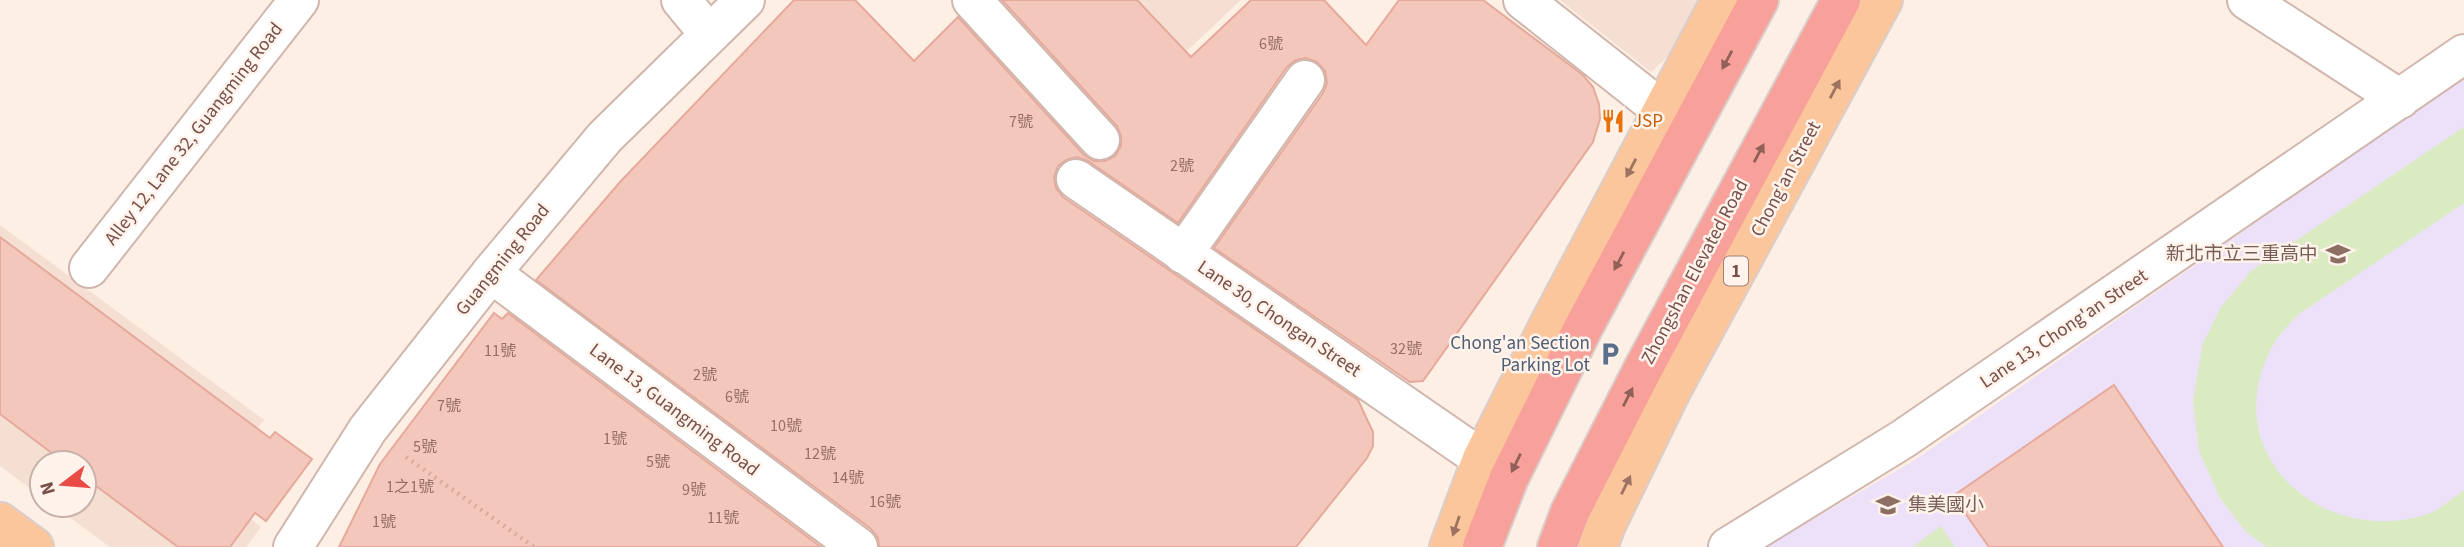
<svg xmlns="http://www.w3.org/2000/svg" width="2464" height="547" font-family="'Source Sans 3','Noto Sans TC',sans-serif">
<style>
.residential{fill:#f4dfd2}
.education{fill:#ece1f9}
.green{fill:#daebc2}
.building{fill:#f3c7bb;stroke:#e6a99b;stroke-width:2}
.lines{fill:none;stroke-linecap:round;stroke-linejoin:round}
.minor-casing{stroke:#d0b6ad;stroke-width:42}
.major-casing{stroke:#d9cecc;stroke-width:42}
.highway-casing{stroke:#d9cecc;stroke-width:42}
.path{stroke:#d8aa9e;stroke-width:4.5;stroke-dasharray:2 5;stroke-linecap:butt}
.minor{stroke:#fff;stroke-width:38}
.major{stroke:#fcc69c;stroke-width:38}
.highway{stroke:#f8a19a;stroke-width:38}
.oneway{fill:#906059}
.oneway2{fill:#9e7362}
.labels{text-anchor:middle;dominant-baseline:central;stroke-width:5;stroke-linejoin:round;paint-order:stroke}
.number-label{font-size:16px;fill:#956e66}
.shield{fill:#fff3eb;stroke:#9f817a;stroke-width:2}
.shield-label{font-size:18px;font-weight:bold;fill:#765049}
.food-label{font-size:19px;fill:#c56008;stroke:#fff3eb;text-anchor:start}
.street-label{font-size:19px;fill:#765049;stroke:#fff3eb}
.education-label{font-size:19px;fill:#785e54;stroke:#fff3eb;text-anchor:end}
.service-label{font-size:19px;fill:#4e5e75;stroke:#fff3eb;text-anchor:end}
</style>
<rect width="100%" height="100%" fill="#fdefe4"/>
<g class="residential">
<path d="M1000,0H1241L1111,122Z"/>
<path d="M1560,0H1711L1691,35L1651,72Z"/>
<path d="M0,225L264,420L212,488L261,527L246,547H110L53,505H84V463H42V497L0,466Z"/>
</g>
<path class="education" d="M2464,77V547H1765L1910,463L1959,430Z"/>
<g class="green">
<path d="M2464,127V203L2299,314C2286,327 2274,340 2267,357C2222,461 2326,547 2428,514C2441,509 2453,498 2464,490V547H2267L2246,532L2220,498L2199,451L2193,402L2202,346L2221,307L2251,271Z"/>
<path d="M1941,526L1955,547H1913Z"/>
</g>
<g class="building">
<path d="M794,0H855L914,61L958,17L1084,155L1094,161H1105L1115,156L1121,146V136L1117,126L1002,0H1137L1191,57L1251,0H1324L1366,45L1399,0H1483L1583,75L1593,87L1599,104L1600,119L1593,142L1423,381L1410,382L1214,248L1323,93L1327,83L1325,71L1317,62L1306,58L1296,60L1287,67L1178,223L1088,161L1077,157L1066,160L1058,166L1054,177L1056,188L1063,197L1358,400L1373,432V446L1367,458L1296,547H879L878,538L871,529L536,280L620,182Z"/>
<path d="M0,237L270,438L275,432L312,459L266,521L255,513L230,547H178L84,477V463H65L0,414Z"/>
<path d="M494,313L502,319L508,313L821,547H339L380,464Z"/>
<path d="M2114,385L2223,547H1989L1953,496Z"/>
</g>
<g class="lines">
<g class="minor-casing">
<g id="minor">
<path d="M681,0L709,34"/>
<path d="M972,0L1100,140"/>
<path d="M1523,0L1662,110"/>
<path d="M2247,0L2400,99"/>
<path d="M1076,179L1482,459"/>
<path d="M1183,254L1305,80"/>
<path d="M89,268L299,0"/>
<path d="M491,273L858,547"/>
<path d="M293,547L368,429L491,273L605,137L745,0"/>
<path d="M1728,547L1903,439L2464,54"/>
</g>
</g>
<g class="major-casing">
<g id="major">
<path d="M0,522L34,547"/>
<path d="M1449,547L1482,459L1551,321L1721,0"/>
<path d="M1598,547L1606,525L1671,391L1883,0"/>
</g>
</g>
<g class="highway-casing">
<g id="highway">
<path d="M1482,547L1509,478L1583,328L1759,0"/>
<path d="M1557,547L1570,512L1643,369L1841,0"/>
</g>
</g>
<path class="path" d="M406,457L534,547"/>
<use href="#minor" class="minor"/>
<use href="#major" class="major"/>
<use href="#highway" class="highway"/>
</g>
<defs><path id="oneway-solid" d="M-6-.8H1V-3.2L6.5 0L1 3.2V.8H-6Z" transform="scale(1.75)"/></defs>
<g class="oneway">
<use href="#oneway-solid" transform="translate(1727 60) rotate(118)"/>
<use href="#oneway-solid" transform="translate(1759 153) rotate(-62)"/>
<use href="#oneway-solid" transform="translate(1619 261) rotate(118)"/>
<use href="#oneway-solid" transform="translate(1628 397) rotate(-63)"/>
<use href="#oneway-solid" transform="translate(1516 463) rotate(116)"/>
</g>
<g class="oneway2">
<use href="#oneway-solid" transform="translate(1835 89) rotate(-62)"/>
<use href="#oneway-solid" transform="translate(1631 168) rotate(118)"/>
<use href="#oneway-solid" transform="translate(1626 485) rotate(-64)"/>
<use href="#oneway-solid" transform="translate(1456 526) rotate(109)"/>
</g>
<defs>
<g id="restaurant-bare" transform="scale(1.89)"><path d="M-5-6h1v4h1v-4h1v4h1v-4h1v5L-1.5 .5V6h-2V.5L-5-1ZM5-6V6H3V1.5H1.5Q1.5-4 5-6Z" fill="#e8710a" stroke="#fff3eb" stroke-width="2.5" paint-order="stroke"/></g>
<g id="school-bare" transform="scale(1.89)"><path d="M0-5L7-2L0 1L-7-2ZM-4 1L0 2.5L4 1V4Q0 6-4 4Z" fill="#8d6e63" stroke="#fff3eb" stroke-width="2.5" paint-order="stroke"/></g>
<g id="parking-bare" transform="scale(1.89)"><path d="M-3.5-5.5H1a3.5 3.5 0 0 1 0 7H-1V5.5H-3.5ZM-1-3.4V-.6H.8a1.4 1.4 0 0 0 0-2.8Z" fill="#5c6f8a" stroke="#fff3eb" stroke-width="2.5" paint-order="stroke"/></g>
</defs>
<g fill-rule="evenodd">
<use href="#restaurant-bare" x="1613" y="121"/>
<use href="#school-bare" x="2338" y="254"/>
<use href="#parking-bare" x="1610" y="354"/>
<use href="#school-bare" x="1888" y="505"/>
</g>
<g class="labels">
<g class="number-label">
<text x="1271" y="44">6號</text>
<text x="1021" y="122">7號</text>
<text x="1182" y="166">2號</text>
<text x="1406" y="349">32號</text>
<text x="500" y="351">11號</text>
<text x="705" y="375">2號</text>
<text x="737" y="397">6號</text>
<text x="449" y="406">7號</text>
<text x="786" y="426">10號</text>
<text x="615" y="439">1號</text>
<text x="425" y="447">5號</text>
<text x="820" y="454">12號</text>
<text x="658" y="462">5號</text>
<text x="848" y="478">14號</text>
<text x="410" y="487">1之1號</text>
<text x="694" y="490">9號</text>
<text x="885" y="502">16號</text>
<text x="723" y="518">11號</text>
<text x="384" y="522">1號</text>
</g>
<rect class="shield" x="1724" y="256.5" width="24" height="29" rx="5"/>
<g class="shield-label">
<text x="1736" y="271">1</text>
</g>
<g class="food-label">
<text x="1633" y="121">JSP</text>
</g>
<g class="street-label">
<text transform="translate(194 134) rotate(-52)">Alley 12, Lane 32, Guangming Road</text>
<text transform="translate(1786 179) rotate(-62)">Chong'an Street</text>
<text transform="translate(503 260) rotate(-51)">Guangming Road</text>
<text transform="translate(1695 272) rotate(-62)">Zhongshan Elevated Road</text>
<text transform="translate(1279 319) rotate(34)">Lane 30, Chongan Street</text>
<text transform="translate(2064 329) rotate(-34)">Lane 13, Chong'an Street</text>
<text transform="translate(674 410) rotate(37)">Lane 13, Guangming Road</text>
</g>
<g class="education-label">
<text x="2318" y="254">新北市立三重高中</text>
<text x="1908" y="505" text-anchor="start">集美國小</text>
</g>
<g class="service-label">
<text x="1590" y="343">Chong'an Section<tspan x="1590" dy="22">Parking Lot</tspan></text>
</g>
</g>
<g transform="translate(63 484) rotate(254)"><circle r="33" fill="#fff3eb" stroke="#c8b2aa" stroke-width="2"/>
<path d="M0-5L12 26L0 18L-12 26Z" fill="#e94c47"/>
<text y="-10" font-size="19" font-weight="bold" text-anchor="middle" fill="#765049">N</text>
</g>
</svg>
